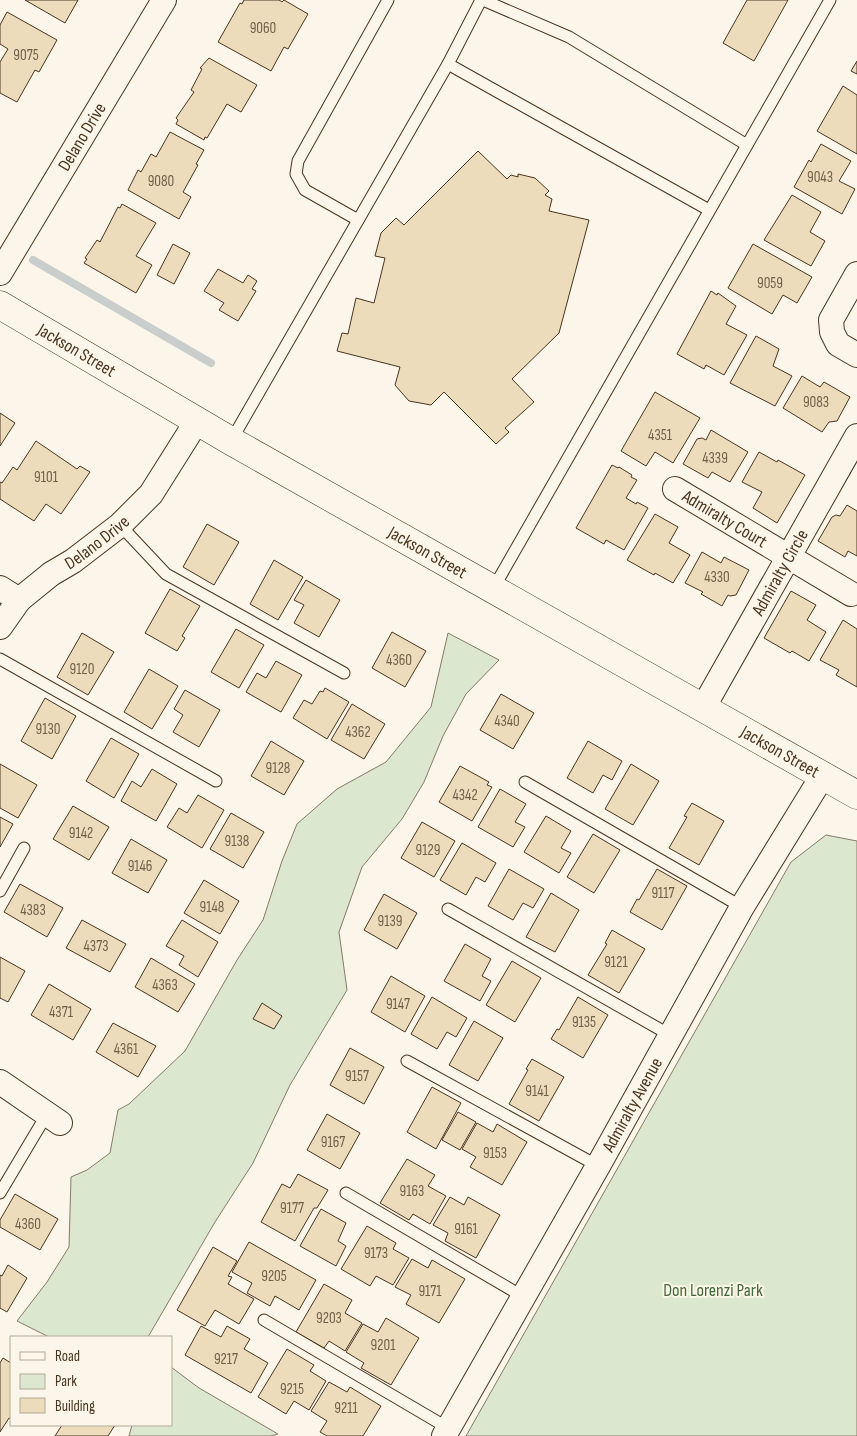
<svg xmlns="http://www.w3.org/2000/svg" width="857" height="1436" font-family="'Sofia Sans Condensed',sans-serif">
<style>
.green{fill:#dce7d0;stroke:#887966}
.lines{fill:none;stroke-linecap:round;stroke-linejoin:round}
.stream{stroke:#c9cecd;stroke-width:8}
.building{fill:#ecdcbc;stroke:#4a3520}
.service-casing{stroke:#4a3520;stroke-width:13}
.minor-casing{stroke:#4a3520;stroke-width:26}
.secondary-casing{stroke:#4a3520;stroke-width:29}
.service{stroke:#fbf6e9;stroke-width:11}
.minor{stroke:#fbf6e9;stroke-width:24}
.secondary{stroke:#fbf6e9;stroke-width:28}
.labels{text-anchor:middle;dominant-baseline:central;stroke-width:4;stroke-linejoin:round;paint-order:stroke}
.number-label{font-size:15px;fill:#725f47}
.street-label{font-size:18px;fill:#4a3520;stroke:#fbf6e9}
.park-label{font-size:18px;fill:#436837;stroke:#fbf6e9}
</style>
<rect width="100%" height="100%" fill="#fbf6e9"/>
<g class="green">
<path d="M448,633L499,660L466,694L443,736L424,782L402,819L362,867L339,932L347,990L290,1085L253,1163L215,1222L148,1337H49L17,1321L47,1282L69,1247L71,1177L87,1170L110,1153L118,1110L129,1104L185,1051L237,960L263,920L282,861L297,824L337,789L386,762L431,707Z"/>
<path d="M826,835L857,841V1436H466L791,862Z"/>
<path d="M171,1367L199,1388L278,1434L271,1436H129L132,1425H171Z"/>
</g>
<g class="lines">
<path class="stream" d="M33,260L211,363"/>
</g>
<g class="building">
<path d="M25,0H78L65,23Z"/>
<path d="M244,0H279L282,2L284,0L308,14L288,49L284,47L271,71L218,42L240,3L242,4Z"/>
<path d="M747,0H788L754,61L723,43Z"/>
<path d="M7,12L57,40L39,72L35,70L17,102L0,93V62L8,49L0,44V25Z"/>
<path d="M209,58L257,85L241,112L227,104L207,138L205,137L204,140L176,124L178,120L176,118L194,92L191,90L202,69L200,68Z"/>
<path d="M857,61V74L851,71Z"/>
<path d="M843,86L857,95V154L817,131Z"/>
<path d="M170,132L204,150L196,164L198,165L183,192L191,197L179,219L128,190L138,170L141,172L151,154L156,157Z"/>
<path d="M821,144L851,161L839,181L855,189L842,214L794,187L809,160L811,162Z"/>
<path d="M478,151L507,179L511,175L518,177V174L535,178L549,191L545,195L552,199L549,211L589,220L559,333L512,379L534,402L505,428L509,432L496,444L444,392L431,405L409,401L395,385L400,367L337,351L342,333L348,334L356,298L374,303L385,258L375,256L381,233L396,218L404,225Z"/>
<path d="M792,195L821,212L810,232L825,241L811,266L764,240Z"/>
<path d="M122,204L156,223L136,256L152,265L136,293L84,263L87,259L85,258L97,240L100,242L118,207L120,208Z"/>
<path d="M173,244L190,253L174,284L157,275Z"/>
<path d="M753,244L812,277L797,303L783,295L772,314L728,288Z"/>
<path d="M218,269L243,283L248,275L257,281L252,289L256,291L238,321L219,310L224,303L204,291Z"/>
<path d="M711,291L717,295L718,293L736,306L726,324L747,335L724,375L706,365L704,369L677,354Z"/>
<path d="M756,336L779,349L773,366L792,376L775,406L730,383Z"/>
<path d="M802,376L820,387L824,382L850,397L837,421L829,422L822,432L783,408Z"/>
<path d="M655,392L700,418L673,463L655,452L646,466L621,451Z"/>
<path d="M0,413L15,423L0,446Z"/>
<path d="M711,430L748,452L730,482L712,472L708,478L683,464L697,439L702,438L706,440Z"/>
<path d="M36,441L77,469L80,466L90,472L61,514L46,504L34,521L0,499V482L2,483L13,467L17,470Z"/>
<path d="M759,452L777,462L778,460L805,475L777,523L753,508L762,492L742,482Z"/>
<path d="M612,465L618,468L619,467L632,475L631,477L637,480L626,498L636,504L637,502L648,508L624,550L606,540L604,544L576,528Z"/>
<path d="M847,505L857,511V556L848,551L845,557L818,541L832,517L836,515L840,516Z"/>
<path d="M655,514L678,527L669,543L690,555L673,583L655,573L654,575L627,560Z"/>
<path d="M207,524L239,542L214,585L183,567Z"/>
<path d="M702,552L721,563L724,557L749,570L736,595L730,596L728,595L722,606L701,594L703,592L685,583Z"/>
<path d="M274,560L303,577L278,620L250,604Z"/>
<path d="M306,580L340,600L319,637L294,623L304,605L294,600Z"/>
<path d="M170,589L200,606L182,636L185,638L177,651L145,633Z"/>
<path d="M791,591L816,605L807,620L826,632L809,661L792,651L790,653L764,638Z"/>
<path d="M843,620L857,629V687L836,675L839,670L820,660Z"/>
<path d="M236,629L264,645L239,688L211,672Z"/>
<path d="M392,632L426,651L405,687L372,668Z"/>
<path d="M82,633L114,652L88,695L57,677Z"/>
<path d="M276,661L302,675L281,712L246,692L257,673L266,678Z"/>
<path d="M149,669L178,686L152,729L124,712Z"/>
<path d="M325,688L349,702L327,739L293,718L304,700L312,704L320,691L323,692Z"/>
<path d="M185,690L220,710L199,747L173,732L183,715L174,709Z"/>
<path d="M501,694L534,713L513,749L480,730Z"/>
<path d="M45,698L76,716L52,759L21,741Z"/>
<path d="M352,704L385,724L364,759L331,740Z"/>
<path d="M111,738L139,754L114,798L86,781Z"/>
<path d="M271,741L304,761L284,795L251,776Z"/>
<path d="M588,741L622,761L612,780L603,775L593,793L567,778Z"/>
<path d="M0,764L37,785L18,818L0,808Z"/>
<path d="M631,764L659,781L633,825L605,809Z"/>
<path d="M460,766L489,782L487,785L492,787L472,821L439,802Z"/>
<path d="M152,769L177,784L156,821L121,801L132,781L141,787Z"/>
<path d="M500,789L526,804L515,822L525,827L513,847L478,827Z"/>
<path d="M198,795L224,810L202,848L167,827L179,808L187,813Z"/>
<path d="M692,803L724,821L699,865L669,848L687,817L684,816Z"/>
<path d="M73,806L109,827L89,860L53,839Z"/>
<path d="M231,813L264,832L243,868L210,849Z"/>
<path d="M546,816L571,831L561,848L571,853L559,873L524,852Z"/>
<path d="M0,817L13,824L0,847Z"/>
<path d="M422,822L455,841L434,877L401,858Z"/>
<path d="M593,834L620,850L594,893L567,877Z"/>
<path d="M131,839L167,860L148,893L112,873Z"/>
<path d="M462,843L496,863L485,882L476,877L466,895L440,880Z"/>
<path d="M509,869L544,889L533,908L523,903L513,920L488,906Z"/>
<path d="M657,869L687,886L662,930L630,912L637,899L639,900Z"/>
<path d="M204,880L239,901L220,934L184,913Z"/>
<path d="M20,884L63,908L47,937L4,912Z"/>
<path d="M551,893L579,910L555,952L526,937Z"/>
<path d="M384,894L417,913L397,949L364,930Z"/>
<path d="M82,920L126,944L110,972L66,948Z"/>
<path d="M182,920L218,942L198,977L179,965L184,956L166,946Z"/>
<path d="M612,930L645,949L619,993L588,975L607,944L605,943Z"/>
<path d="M465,944L491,959L482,976L491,981L480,1001L444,981Z"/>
<path d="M0,957L25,971L8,1002L0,998Z"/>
<path d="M151,958L195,984L178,1012L135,987Z"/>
<path d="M512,961L541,978L515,1022L486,1005Z"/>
<path d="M391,976L425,996L405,1032L371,1012Z"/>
<path d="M49,984L91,1009L73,1040L31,1015Z"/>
<path d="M432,997L467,1018L456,1037L447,1032L437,1049L411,1034Z"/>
<path d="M578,997L608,1015L583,1058L551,1039L557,1029L559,1030Z"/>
<path d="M262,1003L282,1016L274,1029L253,1019Z"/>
<path d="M474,1021L503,1038L478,1081L449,1065Z"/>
<path d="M113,1023L156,1046L138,1077L96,1052Z"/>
<path d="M350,1048L384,1067L364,1104L330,1085Z"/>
<path d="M532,1059L564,1077L539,1121L509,1104L528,1070L526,1069Z"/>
<path d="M432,1087L461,1103L436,1149L407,1132Z"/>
<path d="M458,1112L476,1122L460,1150L442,1140Z"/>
<path d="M327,1114L360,1133L340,1169L307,1150Z"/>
<path d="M477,1123L493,1132L497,1124L527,1142L502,1185L470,1167L476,1157L462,1149Z"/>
<path d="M407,1159L435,1175L428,1186L446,1196L430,1224L413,1214L409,1220L380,1203Z"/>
<path d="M298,1174L328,1190L317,1208H314L295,1241L261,1222L282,1184L290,1188Z"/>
<path d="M15,1194L58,1219L40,1250L0,1227V1220Z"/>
<path d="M450,1197L464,1205L468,1197L500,1215L476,1258L445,1241L448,1233L433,1225Z"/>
<path d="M321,1209L346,1223L338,1241L346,1246L336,1266L300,1246Z"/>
<path d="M367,1226L396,1243L393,1249L409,1258L393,1285L376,1276L370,1286L341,1269Z"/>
<path d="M249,1242L316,1280L299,1310L275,1296L270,1306L247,1293L252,1283L232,1272Z"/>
<path d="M213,1247L237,1261L228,1276L232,1277L228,1284L254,1299L239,1324L215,1310L205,1326L177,1310Z"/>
<path d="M412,1259L428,1268L432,1260L465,1279L439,1323L406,1304L411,1295L395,1287Z"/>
<path d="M8,1265L27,1278L7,1312L0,1308V1275L2,1276Z"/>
<path d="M324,1284L352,1300L345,1313L362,1323L345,1351L329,1341L324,1348L296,1332Z"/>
<path d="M386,1318L419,1338L391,1385L361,1368L364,1363L346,1352L363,1324L378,1332Z"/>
<path d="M201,1326L221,1337L227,1326L250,1339L244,1349L268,1363L251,1393L185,1355Z"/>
<path d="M287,1349L314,1365L310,1371L326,1381L309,1410L294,1401L286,1414L258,1397Z"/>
<path d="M3,1358L11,1363V1419L9,1418L0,1432V1363Z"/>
<path d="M329,1382L347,1392L350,1387L381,1406L363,1436H327L320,1432L327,1421L311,1411Z"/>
<path d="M62,1425H115L108,1436H55Z"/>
</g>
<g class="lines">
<g class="service-casing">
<g id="service">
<path d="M483,0L569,37L747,145"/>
<path d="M448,64L481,0"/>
<path d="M358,220L305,190L296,174L298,161L388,0"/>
<path d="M231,441L448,64L709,210"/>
<path d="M120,525L166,574L344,673"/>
<path d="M493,589L830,0"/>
<path d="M0,659L216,781"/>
<path d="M525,782L742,907"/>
<path d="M0,891L24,848"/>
<path d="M448,909L670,1035"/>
<path d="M407,1061L598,1166"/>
<path d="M0,1193L47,1114L44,1115"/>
<path d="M346,1193L522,1296"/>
<path d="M264,1320L448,1428"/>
</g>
</g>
<g class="minor-casing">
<g id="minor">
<path id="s1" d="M0,273L164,0"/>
<path d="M857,274L831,320L832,332L838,344L857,355"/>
<path id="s2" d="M675,489L851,594"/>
<path d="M0,588L19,600"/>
<path id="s3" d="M0,627L19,600L51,574L73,561L120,525L151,494L197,421"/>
<path id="s4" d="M703,708L857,436"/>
<path d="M0,1082L60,1123"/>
<path id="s5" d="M444,1436L598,1166L742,907L823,775"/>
</g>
</g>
<g class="secondary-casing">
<g id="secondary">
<path id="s6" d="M0,305L231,441L857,795"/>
</g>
</g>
<use href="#service" class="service"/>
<use href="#minor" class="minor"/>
<use href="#secondary" class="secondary"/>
</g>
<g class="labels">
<g class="number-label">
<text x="263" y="28">9060</text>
<text x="26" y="55">9075</text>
<text x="820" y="177">9043</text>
<text x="161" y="181">9080</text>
<text x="770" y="283">9059</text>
<text x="816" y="402">9083</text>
<text x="660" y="435">4351</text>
<text x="715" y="458">4339</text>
<text x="46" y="477">9101</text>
<text x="717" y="577">4330</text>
<text x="399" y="660">4360</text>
<text x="82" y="669">9120</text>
<text x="507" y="721">4340</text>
<text x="48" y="729">9130</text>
<text x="358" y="732">4362</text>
<text x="278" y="768">9128</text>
<text x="465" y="795">4342</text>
<text x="81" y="833">9142</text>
<text x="237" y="841">9138</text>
<text x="428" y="850">9129</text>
<text x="140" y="866">9146</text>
<text x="663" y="893">9117</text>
<text x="212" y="907">9148</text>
<text x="33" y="910">4383</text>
<text x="390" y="921">9139</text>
<text x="96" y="946">4373</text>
<text x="616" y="962">9121</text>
<text x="165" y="985">4363</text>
<text x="398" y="1004">9147</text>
<text x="61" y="1012">4371</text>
<text x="584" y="1022">9135</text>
<text x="126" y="1049">4361</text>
<text x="357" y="1076">9157</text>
<text x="537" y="1091">9141</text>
<text x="333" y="1142">9167</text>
<text x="495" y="1153">9153</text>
<text x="412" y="1191">9163</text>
<text x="292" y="1208">9177</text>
<text x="28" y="1224">4360</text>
<text x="466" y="1229">9161</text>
<text x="376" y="1253">9173</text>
<text x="274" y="1276">9205</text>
<text x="430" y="1291">9171</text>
<text x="329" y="1318">9203</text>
<text x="383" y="1345">9201</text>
<text x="226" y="1359">9217</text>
<text x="292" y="1389">9215</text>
<text x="346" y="1408">9211</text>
</g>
<g class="street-label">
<text stroke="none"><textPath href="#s1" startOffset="159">Delano Drive</textPath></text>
<text stroke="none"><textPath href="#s6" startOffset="89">Jackson Street</textPath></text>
<text stroke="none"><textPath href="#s2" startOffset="58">Admiralty Court</textPath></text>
<text stroke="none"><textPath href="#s3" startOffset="130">Delano Drive</textPath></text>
<text stroke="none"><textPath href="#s6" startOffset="494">Jackson Street</textPath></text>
<text stroke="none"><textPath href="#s4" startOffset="156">Admiralty Circle</textPath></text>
<text stroke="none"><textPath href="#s6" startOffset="899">Jackson Street</textPath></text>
<text stroke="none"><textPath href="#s5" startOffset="381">Admiralty Avenue</textPath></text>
</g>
<g class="park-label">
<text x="713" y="1290">Don Lorenzi Park</text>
</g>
</g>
<rect x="10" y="1336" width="162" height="90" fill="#fbf6e9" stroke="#b4a999"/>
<rect x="20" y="1352" width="25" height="8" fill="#fbf6e9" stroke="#b4a999"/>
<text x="55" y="1361" font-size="15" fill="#4a3520">Road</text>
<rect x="20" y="1374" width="25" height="15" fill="#dce7d0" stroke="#b4a999"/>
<text x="55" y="1386" font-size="15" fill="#4a3520">Park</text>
<rect x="20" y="1398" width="25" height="15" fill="#ecdcbc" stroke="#b4a999"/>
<text x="55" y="1411" font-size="15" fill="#4a3520">Building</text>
</svg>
